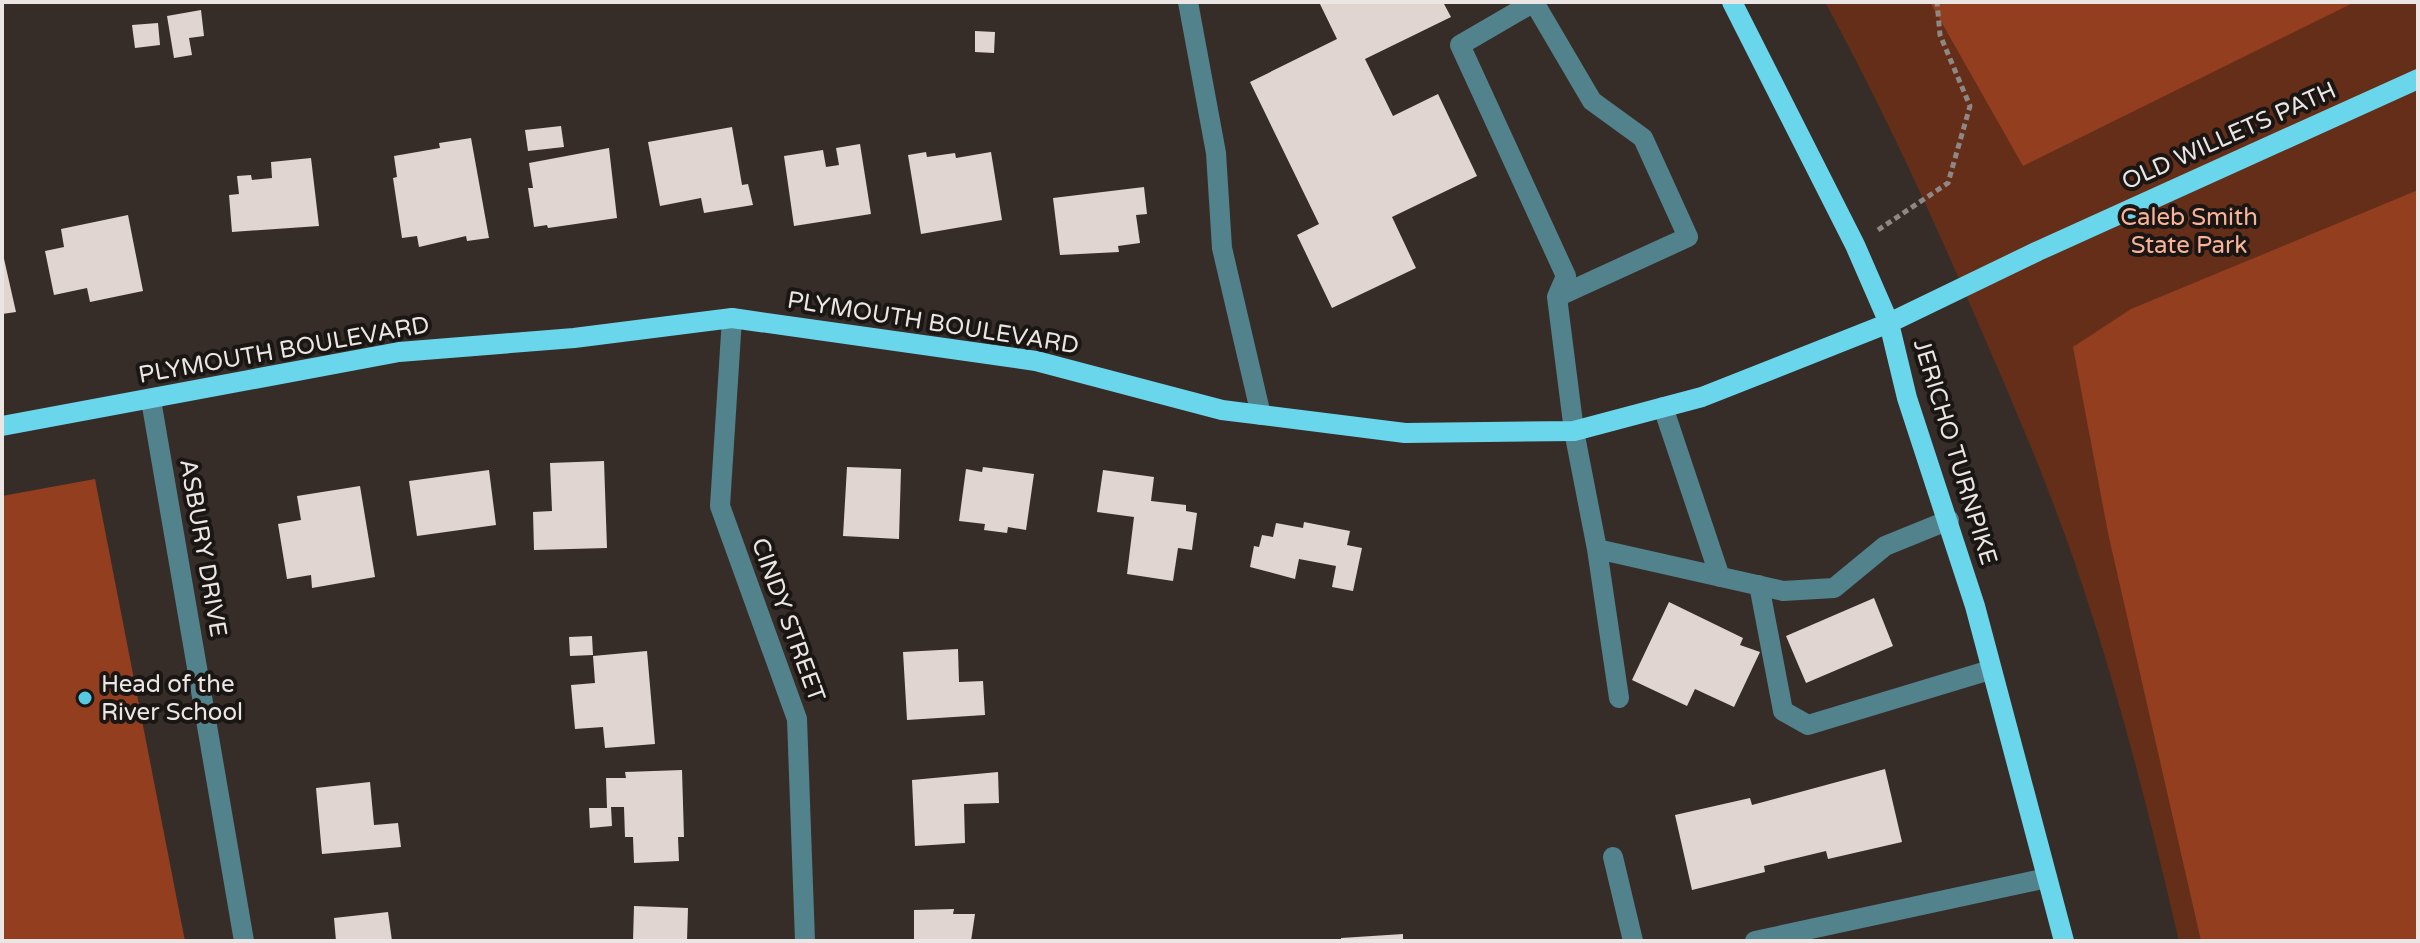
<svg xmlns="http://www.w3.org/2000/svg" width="2420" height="943" viewBox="0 0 2420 943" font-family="'Varela Round',sans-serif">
<rect width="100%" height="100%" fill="#362d29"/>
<!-- green -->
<path fill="#652e19" d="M1825 2H2418V941H2179C2151 821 2121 701 2082 584 2053 496 2016 410 1979 325 1932 215 1882 107 1825 2Z"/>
<!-- forest -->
<path fill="#923e1f" d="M1930 2H2355L2023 166Z
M2418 190V941H2201L2108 533 2073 347 2131 309Z
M95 479 185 941H2V496Z"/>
<!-- building -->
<path fill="#e1d5d1" d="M1319 2H1443L1451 17 1365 59 1393 116 1438 94 1477 176 1392 217 1416 268 1332 308 1297 235 1319 224 1250 82 1337 39Z
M201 10 204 36 189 38 192 55 174 58 167 16Z
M158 23 160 45 135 48 132 25Z
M975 31 995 32 994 53 975 52Z
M561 126 564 147 528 151 525 130Z
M732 127 742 185 748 184 753 205 704 213 701 198 660 206 648 142Z
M471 138 489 238 467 241 466 236 419 247 417 236 402 238 393 178 397 177 394 156 440 148 439 143Z
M860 144 871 214 794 226 784 156 823 150 826 167 839 165 836 148Z
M609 148 617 218 548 228 547 225 534 227 528 188H533L529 163Z
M926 152 927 157 955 153 956 158 991 152 1002 220 921 234 908 155Z
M311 158 319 226 232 232 229 195 239 194 237 176 251 175 252 180 272 178 271 162Z
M1144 187 1147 214 1136 215 1140 243 1118 246 1119 252 1060 255 1053 198Z
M128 215 143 291 90 302 87 288 54 295 45 251 64 247 61 229Z
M2 250 16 312 2 314Z
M604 461 607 548 534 550 533 512 552 511 550 463Z
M847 467 901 469 899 539 843 536Z
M983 467 1034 474 1026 530 1008 527 1007 533 984 530 985 524 959 521 966 469 982 472Z
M489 470 496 525 417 536 409 481Z
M1103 470 1154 477 1151 501 1186 505V511L1197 513 1192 550 1178 548 1173 581 1127 574 1134 517 1097 512Z
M360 486 375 577 312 588 311 575 287 579 278 524 301 520 297 496Z
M1304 522 1350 531 1347 545 1362 548 1353 591 1332 587 1336 566 1299 559 1295 579 1250 567 1254 546 1259 547 1262 535 1273 537 1276 523 1303 528Z
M1874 598 1893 646 1806 683 1786 636Z
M1669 602 1743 638 1740 645 1760 652 1734 707 1695 689 1687 706 1632 680Z
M592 636 593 655 570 656 569 637Z
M958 649 959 682 983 681 985 715 907 720 903 652Z
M647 651 655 744 605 748 603 727 575 729 571 685 595 683 593 656Z
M1885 769 1902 842 1828 859 1826 851 1764 866 1765 872 1692 890 1675 815 1750 798 1752 805Z
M682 770 684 837H678L679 861 634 863 633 837H625L624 807H611L612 826 590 828 589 808H607L606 778H626L625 772Z
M998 772 999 803 964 804 965 843 915 846 912 780Z
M370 782 374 825 398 823 401 847 322 854 316 788Z
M634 906 688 908 687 941H633Z
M954 909 953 914H975L971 941H914V910Z
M388 912 392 941H336L334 918Z
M1403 934V941H1341V938Z"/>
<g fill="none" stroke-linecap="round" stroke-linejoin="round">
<!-- path -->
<path stroke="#8f8784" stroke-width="5" stroke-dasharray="6 4" stroke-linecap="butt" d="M1878 230 1948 183 1970 106 1940 35 1937 2"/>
<!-- minor -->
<path stroke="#52828c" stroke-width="20" d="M1188 2 1216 153 1222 248 1261 415
M1534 2 1460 45 1566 276 1557 297 1574 431 1597 549 1783 591 1834 588 1885 546 1949 520
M1535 4 1592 101 1643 138 1688 237 1557 297
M732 318 720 506 797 719 805 941
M151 400 244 941
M1663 407 1720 577
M1597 549 1619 698
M1759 585 1783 711 1808 725 1990 670
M1613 857 1633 941
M1755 941 2047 878"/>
<!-- major -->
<path stroke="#6ad6eb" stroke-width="20" d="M1732 2 1855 245 1889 323 1907 398 1975 606 2064 941
M2 426 399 352 574 338 732 318 1036 361 1222 410 1405 433 1574 431 1702 397 1889 323 2038 251 2418 79"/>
</g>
<!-- markers -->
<circle fill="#55cae0" stroke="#1a1614" stroke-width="3" cx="85" cy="698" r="8"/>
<g text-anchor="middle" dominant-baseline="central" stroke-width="8" stroke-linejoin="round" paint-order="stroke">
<!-- street labels -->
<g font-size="24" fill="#ebe5e3" stroke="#1a1614">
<text transform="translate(2229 136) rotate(-24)">OLD WILLETS PATH</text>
<text transform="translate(933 323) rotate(9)">PLYMOUTH BOULEVARD</text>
<text transform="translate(284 350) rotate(-10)">PLYMOUTH BOULEVARD</text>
<text transform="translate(1955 452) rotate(73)">JERICHO TURNPIKE</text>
<text transform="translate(203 548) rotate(80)">ASBURY DRIVE</text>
<text transform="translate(788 620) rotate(70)">CINDY STREET</text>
</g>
<!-- park labels -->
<g font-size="24" fill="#fab299" stroke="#1a1614">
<text x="2189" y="217">Caleb Smith<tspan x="2189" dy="28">State Park</tspan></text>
</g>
<!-- poi labels -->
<g font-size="24" fill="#ebe5e3" stroke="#1a1614" text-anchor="start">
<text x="101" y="684">Head of the<tspan x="101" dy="28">River School</tspan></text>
</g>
</g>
<!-- border -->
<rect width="2420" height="943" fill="none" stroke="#ebe5e3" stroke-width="8"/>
</svg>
